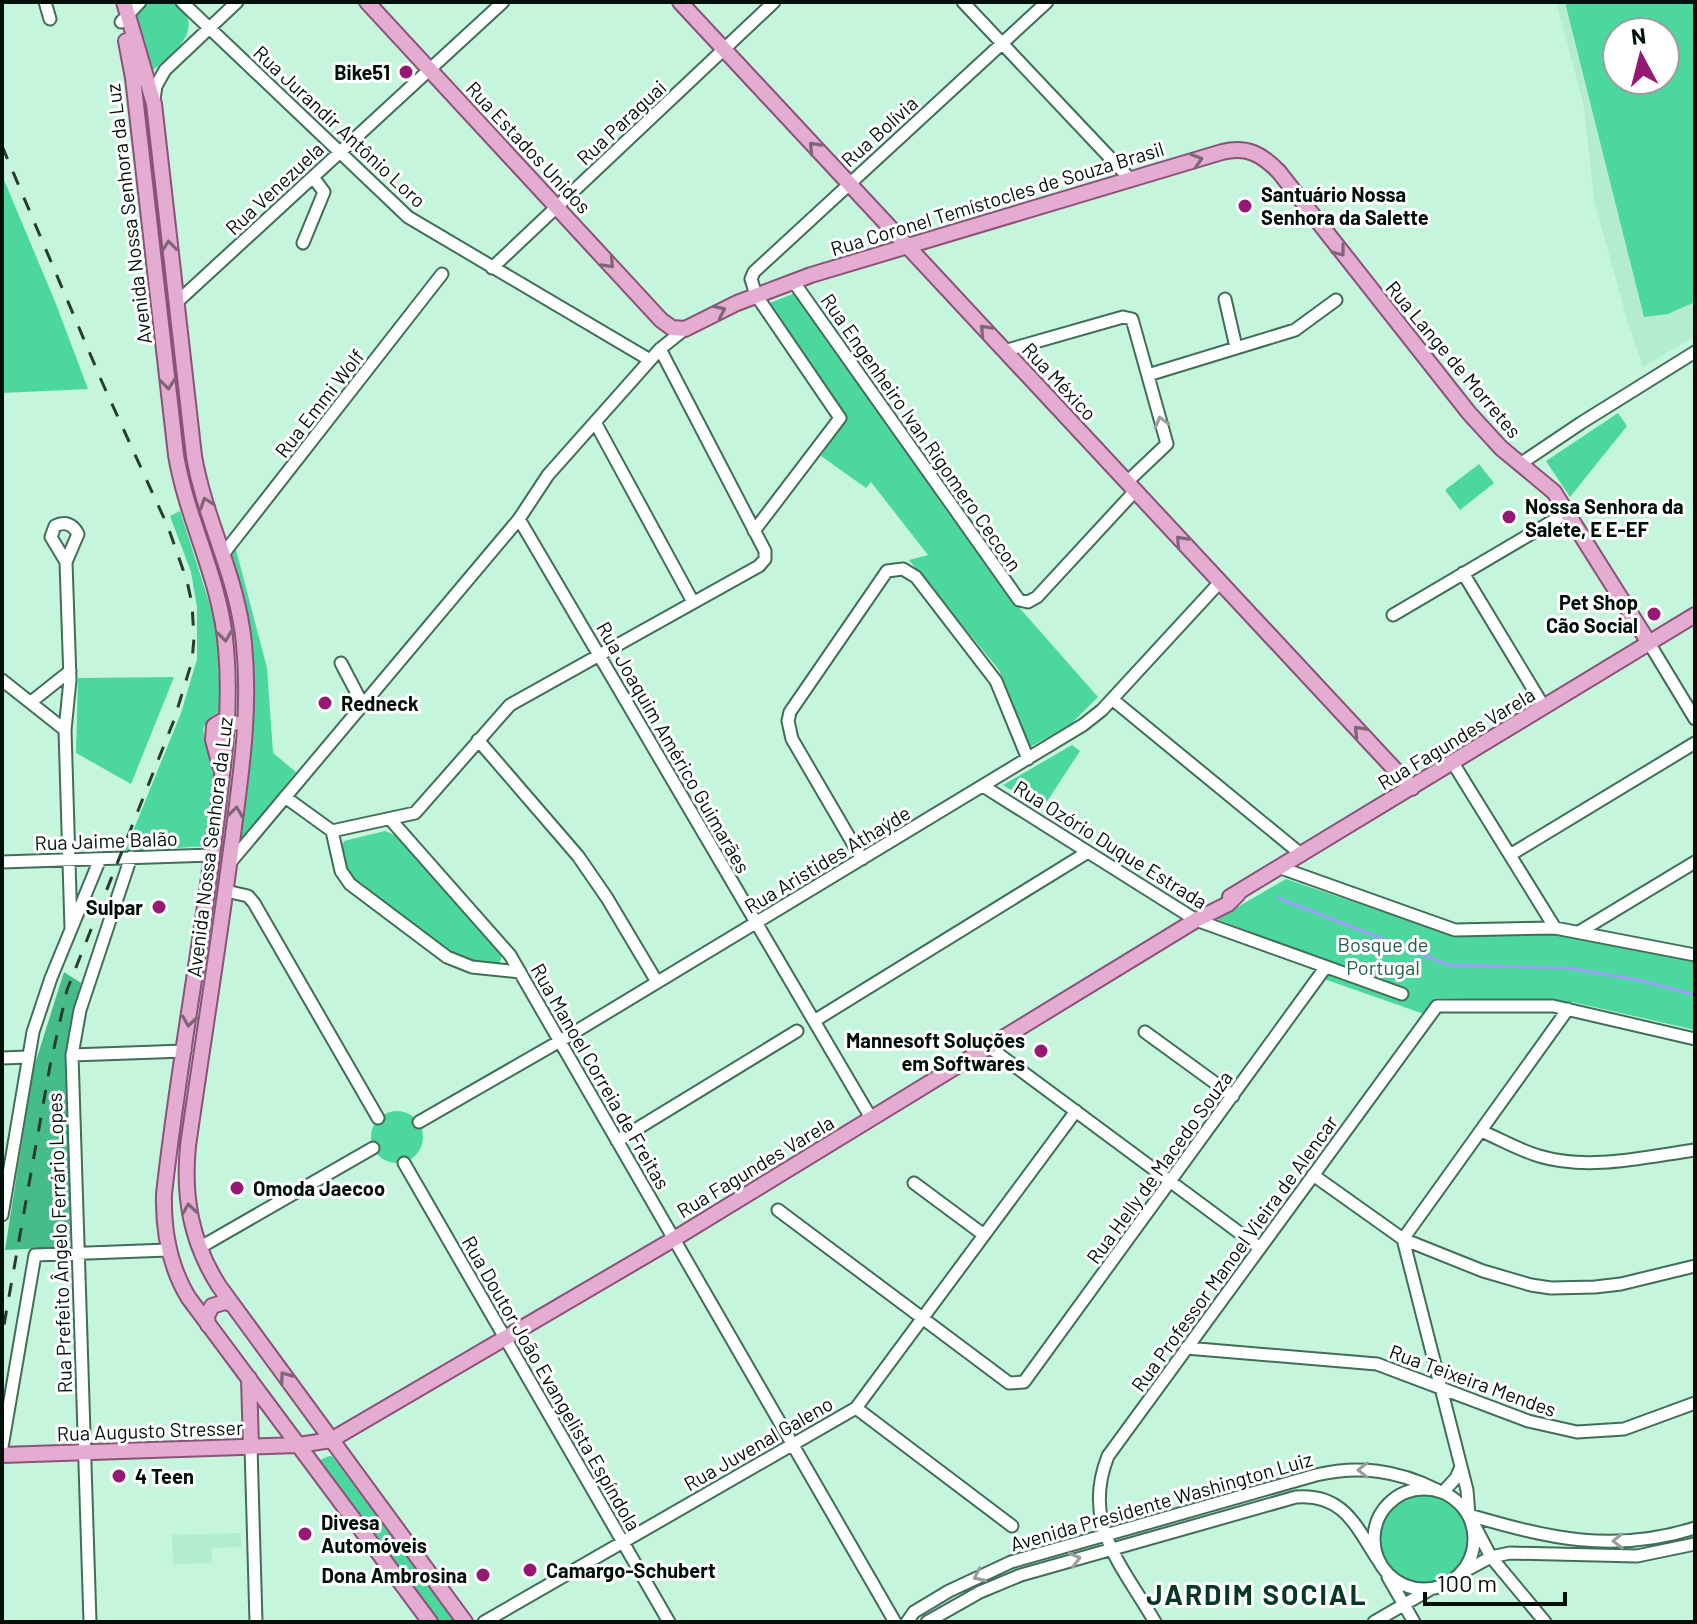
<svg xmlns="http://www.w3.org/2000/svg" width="1697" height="1624" viewBox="0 0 1697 1624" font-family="Barlow,sans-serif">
<rect width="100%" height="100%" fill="#c5f5dc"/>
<!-- built -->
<path fill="#b3eccf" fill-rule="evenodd" d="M1556 2H1695V336L1643 367 1628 323 1594 200 1584 106ZM1617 32H1665V80H1617Z
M241 1533V1547L212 1548V1563L173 1564 172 1535Z"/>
<!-- green -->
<path fill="#4bd79d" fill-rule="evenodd" d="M148 2H177C208 32 170 54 149 74L132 18Z
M1565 2H1695V302L1668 314 1644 317ZM1617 32H1665V80H1617Z
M2 175 56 304 88 389 2 393Z
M795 293 946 510 1016 604 1098 697 1070 725 1030 747 999 670 909 560 928 555 871 482 866 488 821 456 846 419 770 303Z
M1618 413 1627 426 1570 497 1546 461Z
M1479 464 1494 483 1460 510 1445 490Z
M180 511 216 624 221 710 208 719 203 729 205 742 217 770 209 846 125 851 181 713 197 659V607L191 572 170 516Z
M235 546 267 668 273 753 296 772 238 844 253 726 254 675 250 633 230 554Z
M174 677 131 784 76 753 78 678Z
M1072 745 1080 751 1042 809 1003 785Z
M385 831 397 836 501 952V960L498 964C461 970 374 902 350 874 345 867 342 859 339 851L344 841Z
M1286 879 1452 935 1559 933 1695 959V1030L1572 1002 1435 998 1424 1014 1324 979 1328 973 1327 964 1322 959 1217 919Z
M371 1137a26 26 0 1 1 52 0a26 26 0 1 1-52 0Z
M329 1456H332L457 1622H440L320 1460Z
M1379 1539a45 45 0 1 1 90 0a45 45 0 1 1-90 0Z"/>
<!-- forest -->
<path fill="#47bc8b" d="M64 972 81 983 70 1024 67 1052 70 1247 5 1250 33 1070Z"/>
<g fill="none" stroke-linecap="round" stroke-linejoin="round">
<!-- stream -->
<path stroke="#9e9ff8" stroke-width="3" d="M1278 898 1449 965 1568 968 1639 980 1695 995"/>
<!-- minor casing -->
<g stroke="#416e58" stroke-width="15">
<path id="minor" d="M45 2 50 19
M182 2 408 217 650 360
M963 2 1131 180
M121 22 140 2
M154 99 156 86 165 70 237 2
M303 243 324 192 313 177
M492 268 774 2
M793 281 1019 600 1028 602 1037 597 1135 491
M1225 299 1236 347
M176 303 503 2
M1004 351 1123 317 1132 319 1167 444 1127 482
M1148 375 1295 330 1336 300
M596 424 693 602
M1520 464 1581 423 1695 352
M519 519 871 1118
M754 531 840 418 756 295 751 279 754 272 1047 2
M224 553 442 274
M66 562 51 537 55 526C65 521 73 524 78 534L66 562 70 680 65 730 71 928
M1463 573 1544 707
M1393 615 1568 512
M1649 643 1695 719
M341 663 363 705
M2 680 65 730
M1112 699 1302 855
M31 702 70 671
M478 740 578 856 607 898 657 982
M1453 763 1555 928
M983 786 1196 920 1402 994
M285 797 332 831 341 871 350 884 447 957 472 967 520 972
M390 819 510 955 895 1622
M332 831 415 813 510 705 759 566 765 559V551L660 349
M1510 855 1695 743
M862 859 792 739 788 721 790 712 887 571 903 569 916 577 996 681 1028 759
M2 862 212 855
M229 864 519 519 548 475 660 349 685 329
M1281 868 1455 930 1555 928 1695 955
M226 891 248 896 254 903 378 1118
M1579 932 1695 862
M814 1021 1088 852
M1145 1032 1233 1096
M989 1047 1260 1248
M72 1055 185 1051
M2 1058 28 1057
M419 1122 560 1041 1083 725 1102 710 1220 582
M1481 1131C1500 1139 1519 1150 1539 1156 1589 1171 1644 1157 1695 1150
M617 1141 797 1031
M404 1163 669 1622
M1313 1175 1403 1239 1483 1271 1531 1285 1551 1288 1595 1287 1621 1284 1695 1266
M914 1183 984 1235
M778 1210 1009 1383 1024 1382 1325 968
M2 1215 33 1032 51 978 100 859
M199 1248 373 1148
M1186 1348 1377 1364 1528 1421 1577 1432 1624 1429 1695 1403
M856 1408 1012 1526
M2 1447 35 1255 168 1250
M251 1447 256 1622
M1374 1539a50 50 0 1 1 100 0a50 50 0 1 1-100 0Z
M1443 1492 1456 1478 1460 1469
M1469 1515C1548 1538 1613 1554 1695 1528
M1465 1571 1491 1557 1510 1553 1637 1556 1695 1544
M1388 1577 1414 1622
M90 1622 72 1055 80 1010 131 857
M484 1622 856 1408 1076 1111
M907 1622 914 1612 949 1591 1011 1562 1316 1475C1359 1465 1397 1470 1437 1490
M927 1622 980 1592 1021 1575 1296 1497C1343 1493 1356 1526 1378 1560
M1155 1622C1122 1565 1081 1524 1108 1456L1437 1006H1553L1695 1039
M1374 1622 1429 1590
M1545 1622 1491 1557 1469 1515 1467 1490 1403 1239 1568 1009"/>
</g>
<!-- major casing -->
<g stroke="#895276" stroke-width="18">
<path id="major" d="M124 2 154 104 194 456C205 520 238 578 244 644 251 714 240 781 231 850 218 949 202 1047 188 1146 183 1197 191 1242 219 1286L465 1622
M367 2 661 320 672 328 685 329 737 303 811 275 1222 152C1247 146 1262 154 1279 172L1469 413 1501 448 1554 492 1649 643
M680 2 1412 788
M126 41 133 78 176 455C187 521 221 580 226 648 232 713 222 776 214 840 199 959 177 1076 164 1194 163 1231 169 1265 188 1297L430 1622
M220 766 213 740 214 726 222 721 234 723
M1230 897 1695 615
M208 1325 207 1316 212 1306 225 1302 232 1304
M249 1378 251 1447
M2 1455 299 1445 331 1440 674 1239 1196 920 1228 904 1238 894"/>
</g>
<!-- minor -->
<use href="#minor" stroke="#fff" stroke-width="11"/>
<!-- major -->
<use href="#major" stroke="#e4acd0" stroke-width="14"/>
<!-- rail -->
<path stroke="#283d32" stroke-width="3" stroke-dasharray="14 14" stroke-linecap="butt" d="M2 146 102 382 168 527 187 581 192 604 194 638 192 661 174 720 67 990 50 1066 2 1336"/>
</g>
<!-- one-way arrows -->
<defs><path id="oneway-chevron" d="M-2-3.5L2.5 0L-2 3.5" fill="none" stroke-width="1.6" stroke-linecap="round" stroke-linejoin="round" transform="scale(2)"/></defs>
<g stroke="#7e6676">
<use href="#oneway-chevron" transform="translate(814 147) rotate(-133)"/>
<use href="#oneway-chevron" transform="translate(1197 160) rotate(-17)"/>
<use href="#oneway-chevron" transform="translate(169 246) rotate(-96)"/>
<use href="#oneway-chevron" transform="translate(1340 251) rotate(52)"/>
<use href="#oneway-chevron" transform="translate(609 263) rotate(47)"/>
<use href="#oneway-chevron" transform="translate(720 311) rotate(-25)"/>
<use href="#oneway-chevron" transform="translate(985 330) rotate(-133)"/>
<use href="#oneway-chevron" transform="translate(168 384) rotate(84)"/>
<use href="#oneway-chevron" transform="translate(206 503) rotate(-109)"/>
<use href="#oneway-chevron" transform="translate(1181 541) rotate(-133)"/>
<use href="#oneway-chevron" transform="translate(225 636) rotate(83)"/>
<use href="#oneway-chevron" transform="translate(1359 731) rotate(-133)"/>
<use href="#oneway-chevron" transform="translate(236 812) rotate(-83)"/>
<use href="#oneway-chevron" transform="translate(189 1021) rotate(98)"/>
<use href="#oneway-chevron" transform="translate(189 1209) rotate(-98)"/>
<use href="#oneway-chevron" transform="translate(285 1377) rotate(-126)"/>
</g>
<g stroke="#999f9c">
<use href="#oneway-chevron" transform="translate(1161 422) rotate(-105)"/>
<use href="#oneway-chevron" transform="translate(1363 1470) rotate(-179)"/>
<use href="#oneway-chevron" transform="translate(1618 1541) rotate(179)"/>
<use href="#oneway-chevron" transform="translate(1075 1559) rotate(-15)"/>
<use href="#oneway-chevron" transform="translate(979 1576) rotate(155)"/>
</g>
<!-- markers -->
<g fill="#951973" stroke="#fff" stroke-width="3">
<circle cx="406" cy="72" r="8"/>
<circle cx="1245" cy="206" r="8"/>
<circle cx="1509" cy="517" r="8"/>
<circle cx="1654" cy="614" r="8"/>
<circle cx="325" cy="703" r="8"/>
<circle cx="159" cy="907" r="8"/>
<circle cx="1041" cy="1051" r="8"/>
<circle cx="237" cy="1188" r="8"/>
<circle cx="119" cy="1476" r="8"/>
<circle cx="305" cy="1534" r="8"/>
<circle cx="530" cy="1570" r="8"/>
<circle cx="483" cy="1575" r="8"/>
</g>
<g text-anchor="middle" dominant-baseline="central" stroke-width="6" stroke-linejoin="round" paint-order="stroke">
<!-- poi labels -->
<g font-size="20" font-weight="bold" fill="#011008" stroke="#fff" text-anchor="start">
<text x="390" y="72" text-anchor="end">Bike51</text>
<text x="1261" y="194">Santuário Nossa<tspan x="1261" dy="23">Senhora da Salette</tspan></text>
<text x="1525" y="506">Nossa Senhora da<tspan x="1525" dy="23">Salete, E E-EF</tspan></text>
<text x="1638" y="602" text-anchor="end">Pet Shop<tspan x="1638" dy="23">Cão Social</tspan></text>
<text x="341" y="703">Redneck</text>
<text x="143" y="907" text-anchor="end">Sulpar</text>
<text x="1025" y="1040" text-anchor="end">Mannesoft Soluções<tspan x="1025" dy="23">em Softwares</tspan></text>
<text x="253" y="1188">Omoda Jaecoo</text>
<text x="135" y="1476">4 Teen</text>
<text x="321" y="1522">Divesa<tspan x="321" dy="23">Automóveis</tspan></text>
<text x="546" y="1570">Camargo-Schubert</text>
<text x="467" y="1575" text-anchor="end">Dona Ambrosina</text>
</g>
<!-- street labels -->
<g font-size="20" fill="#011008" stroke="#fff">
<text transform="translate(621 122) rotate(-43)">Rua Paraguai</text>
<text transform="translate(340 126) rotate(43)">Rua Jurandir Antônio Loro</text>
<text transform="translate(879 131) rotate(-42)">Rua Bolívia</text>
<text transform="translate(529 147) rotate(47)">Rua Estados Unidos</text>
<text transform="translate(274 188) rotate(-43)">Rua Venezuela</text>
<text transform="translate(997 198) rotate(-17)">Rua Coronel Temístocles de Souza Brasil</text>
<text transform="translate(128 214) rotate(-97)">Avenida Nossa Senhora da Luz</text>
<text transform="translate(1454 359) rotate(50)">Rua Lange de Morretes</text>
<text transform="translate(1060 381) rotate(47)">Rua México</text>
<text transform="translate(319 403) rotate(-52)">Rua Emmi Wolf</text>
<text transform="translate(922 432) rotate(55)">Rua Engenheiro Ivan Rigomero Ceccon</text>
<text transform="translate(1456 738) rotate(-31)">Rua Fagundes Varela</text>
<text transform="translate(674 747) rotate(60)">Rua Joaquim Américo Guimarães</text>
<text transform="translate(106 840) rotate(-2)">Rua Jaime Balão</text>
<text transform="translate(1111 844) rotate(32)">Rua Ozório Duque Estrada</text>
<text transform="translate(209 847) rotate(-83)">Avenida Nossa Senhora da Luz</text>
<text transform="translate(827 859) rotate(-31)">Rua Aristides Athaýde</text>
<text transform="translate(601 1076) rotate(60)">Rua Manoel Correia de Freitas</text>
<text transform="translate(755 1166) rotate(-31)">Rua Fagundes Varela</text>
<text transform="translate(1159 1167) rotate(-54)">Rua Helly de Macedo Souza</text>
<text transform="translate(59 1243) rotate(-92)">Rua Prefeito Ângelo Ferrário Lopes</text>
<text transform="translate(1234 1253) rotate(-54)">Rua Professor Manoel Vieira de Alencar</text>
<text transform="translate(1473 1380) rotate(20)">Rua Teixeira Mendes</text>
<text transform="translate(552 1383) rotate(60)">Rua Doutor João Evangelista Espíndola</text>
<text transform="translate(150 1430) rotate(-2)">Rua Augusto Stresser</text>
<text transform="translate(758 1443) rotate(-30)">Rua Juvenal Galeno</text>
<text transform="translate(1161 1501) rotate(-16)">Avenida Presidente Washington Luiz</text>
</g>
<!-- park labels -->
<g font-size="20" fill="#225f45" stroke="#fff">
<text x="1383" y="944">Bosque de<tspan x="1383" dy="23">Portugal</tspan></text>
</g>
<!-- district labels -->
<g font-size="28" font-weight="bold" letter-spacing="2" fill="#073725" stroke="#fff">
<text x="1257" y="1594">JARDIM SOCIAL</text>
</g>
</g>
<!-- border -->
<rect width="1697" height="1624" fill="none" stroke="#011008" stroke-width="8"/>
<!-- north arrow -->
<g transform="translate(1641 56) rotate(353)"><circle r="38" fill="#ffffff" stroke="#999f9c" stroke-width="2"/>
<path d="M0-6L14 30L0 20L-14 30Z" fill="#951973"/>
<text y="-12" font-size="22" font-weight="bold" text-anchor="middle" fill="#011008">N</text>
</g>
<!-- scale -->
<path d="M1425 1592v12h140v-12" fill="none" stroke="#011008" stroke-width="4"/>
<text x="1437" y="1592" font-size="24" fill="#011008" stroke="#ffffff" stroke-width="6" paint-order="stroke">100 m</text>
</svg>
